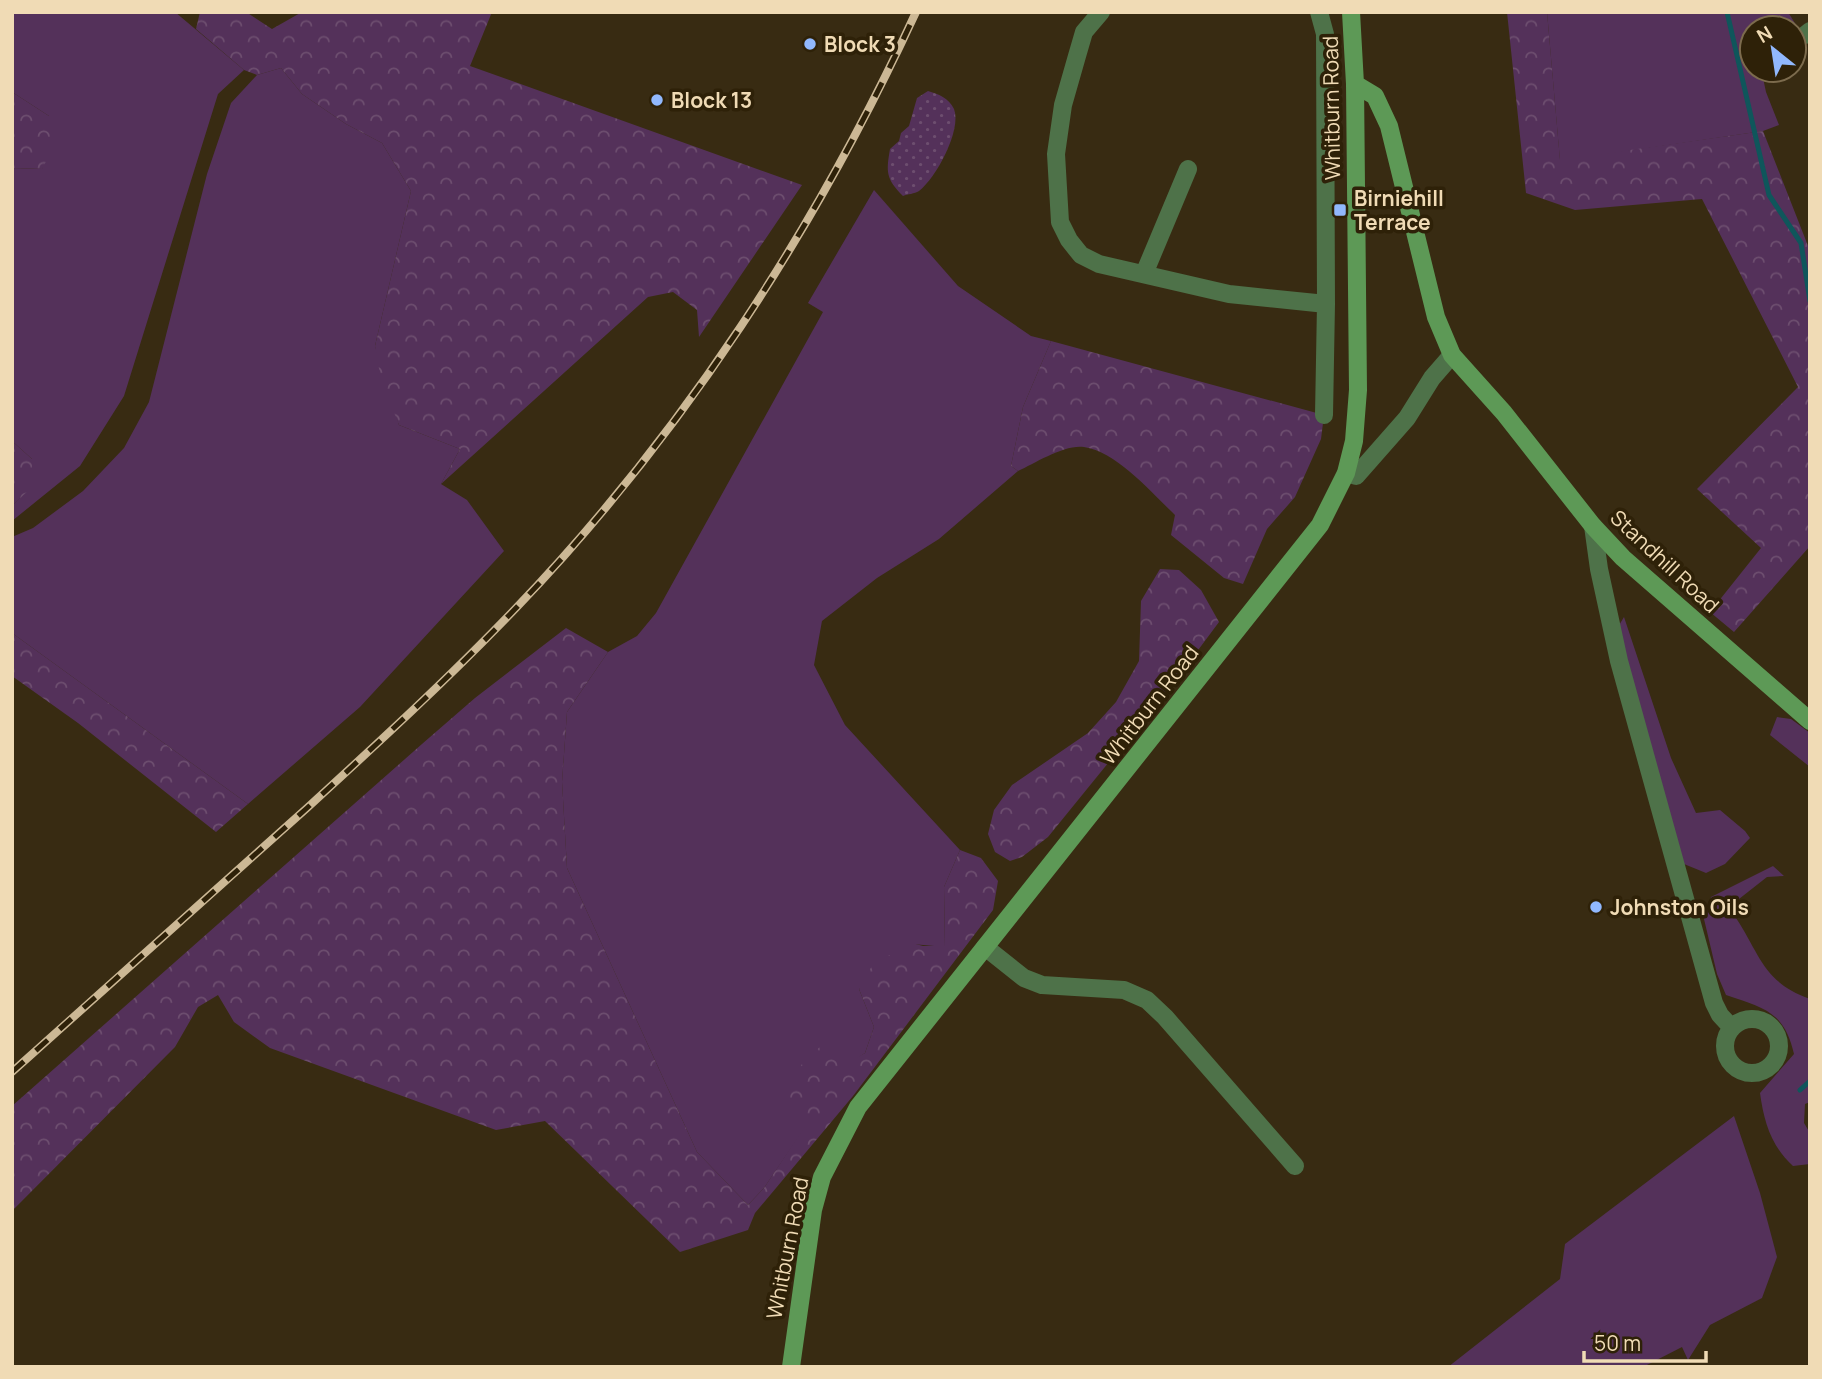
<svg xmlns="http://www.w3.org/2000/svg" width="1822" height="1379" viewBox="0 0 1822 1379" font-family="Manrope,sans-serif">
<defs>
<pattern id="forest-crowns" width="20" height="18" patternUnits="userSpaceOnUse" patternTransform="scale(1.75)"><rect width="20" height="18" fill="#54315a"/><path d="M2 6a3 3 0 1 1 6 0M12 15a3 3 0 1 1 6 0" fill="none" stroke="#6d4e6f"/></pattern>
<pattern id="park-dots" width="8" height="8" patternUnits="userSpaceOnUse" patternTransform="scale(1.75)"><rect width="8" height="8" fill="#54315a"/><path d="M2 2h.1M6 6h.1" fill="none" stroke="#6d4e6f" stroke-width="1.8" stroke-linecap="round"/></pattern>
</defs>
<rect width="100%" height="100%" fill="#382b12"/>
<!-- grass -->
<path fill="#54315a" d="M12 12H175L244 70 218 94 124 396 80 466 12 521V506L32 486V459L12 441V168L42 169 49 116 12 92Z
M1547 12H1788L1804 38 1794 48V28H1752V70H1771L1763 78 1766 92 1779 125 1763 131 1560 161Z
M281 68 302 94 346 124 382 143 411 191 375 346 399 425 460 449 441 484 467 500 504 551 360 707 248 804 12 633V537L33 528 83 491 124 448 149 402 207 174 231 103 257 75Z
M874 190 958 286 1031 336 1051 341 1023 407 1011 466 1018 471 939 539 877 578 822 621 814 665 845 725 960 850 944 887 945 947 912 944 859 989 874 1027 865 1053 856 1059 808 1123 764 1188 748 1205 697 1152 567 868 562 782 567 712 608 652 637 636 656 613 823 312 808 303Z
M1624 617 1671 758 1696 813 1720 810 1745 831 1750 838 1725 864 1706 873 1684 864 1618 627Z
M1777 717 1791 719 1810 733V767L1770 735Z
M1773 866 1784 876 1767 877 1739 899 1736 918C1761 956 1763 982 1810 999V1102L1805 1104 1804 1123 1810 1133V1164L1793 1166C1771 1146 1764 1122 1760 1093L1794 1054C1784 1011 1764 1008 1726 995L1717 974 1704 919 1711 897Z
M1734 1116 1760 1193 1777 1257 1762 1298 1710 1325 1688 1360 1682 1347 1643 1367H1448L1560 1279 1565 1244Z"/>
<!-- forest -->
<path fill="url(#forest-crowns)" d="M200 12H246L272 29 302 12H492L470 66 802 185 699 337 697 310 673 292 648 297 441 484 460 449 399 425 381 380 375 346 411 191 382 143 346 124 302 94 281 68 257 75 244 70 196 29Z
M1507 12H1547L1560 160 1763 131 1810 251V546L1734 632 1710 612 1761 548 1697 489 1798 387 1702 199 1575 210 1526 193Z
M12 92 49 116 55 145 42 169 12 168Z
M1051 341 1324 415 1321 439 1295 497 1267 529 1243 584 1224 578 1171 535 1175 515C1152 493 1117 452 1084 447 1065 444 1035 463 1018 471L1011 466 1023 407Z
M12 441 32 459V487L12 506Z
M1160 569 1179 570 1201 590 1219 622 1178 677 1048 837 1022 857 1010 861 995 852 988 834 994 810 1012 785 1088 733 1116 702 1139 661 1141 601Z
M566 628 608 652 567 712 562 782 567 868 697 1152 748 1205 764 1188 807 1123 784 1092 802 1064 825 1042 856 1058 865 1053 874 1027 859 989 873 964 912 943 923 946H945L944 887 960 850 981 858 998 881 993 910 853 1096 755 1213 748 1230 680 1252 545 1121 496 1130 270 1048 234 1022 218 995 198 1007 175 1047 12 1211V1106L422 744 475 698Z
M12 633 248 804 216 832 78 723 12 676Z"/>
<!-- park -->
<path fill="url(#park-dots)" d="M928 91C938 94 949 98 954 109 962 130 936 178 919 191 914 194 908 194 903 196 886 179 886 172 890 149L899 141 901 133 909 126 917 98Z"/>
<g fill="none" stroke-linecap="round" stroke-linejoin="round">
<!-- stream -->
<path stroke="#0f565b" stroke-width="5" d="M1727 12 1769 195 1801 243 1810 301
M1800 1090 1810 1081"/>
<!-- street -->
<path stroke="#4e7249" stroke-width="18" d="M1101 12 1084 32 1077 56 1063 105 1056 154 1060 222 1069 240 1081 255 1099 264 1229 294 1326 304
M1319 12 1325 34 1326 304 1324 415
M1805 35 1810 31
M1144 274 1188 169
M1346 473 1356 476 1407 418 1432 378 1452 355
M1593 526 1599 569 1619 661 1714 1003 1720 1015 1732 1028
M985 947 1024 978 1042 985 1124 990 1147 1000 1165 1017 1295 1166
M1725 1046a27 27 0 1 1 54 0a27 27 0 1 1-54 0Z"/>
<!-- secondary -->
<path stroke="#5d9956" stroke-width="18" d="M1355 84 1375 96 1389 126 1436 317 1452 355 1504 413 1593 526 1623 558 1810 721
M791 1367 813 1210 822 1177 858 1107 1320 525 1346 473 1354 441 1358 390 1355 84 1351 12"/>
<!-- rail casing -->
<g stroke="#ccb895" stroke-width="8">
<path id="rail" d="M12 1072C110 984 209 896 307 808 378 743 449 678 516 608 682 435 816 229 916 12"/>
</g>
<!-- rail -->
<use href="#rail" stroke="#2e2108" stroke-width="5" stroke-dasharray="16" stroke-linecap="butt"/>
</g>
<!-- markers -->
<g fill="#91b8fd" stroke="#2e2108" stroke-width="2.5">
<circle cx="810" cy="44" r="7"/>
<circle cx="657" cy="100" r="7"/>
<rect x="1333" y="203" width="14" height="14" rx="3.5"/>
<circle cx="1596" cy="907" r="7"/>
</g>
<g text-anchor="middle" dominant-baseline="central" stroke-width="7" stroke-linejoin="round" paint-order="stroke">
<!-- poi labels -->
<g font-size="21" font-weight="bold" fill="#f0dbb5" stroke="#2e2108" text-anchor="start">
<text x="824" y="44">Block 3</text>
<text x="671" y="100">Block 13</text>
<text x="1354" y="198">Birniehill<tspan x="1354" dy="24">Terrace</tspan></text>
<text x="1610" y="907">Johnston Oils</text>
</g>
<!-- street labels -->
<g font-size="21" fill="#f0dbb5" stroke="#2e2108">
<text transform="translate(1331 108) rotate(-91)">Whitburn Road</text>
<text transform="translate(1665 561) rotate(43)">Standhill Road</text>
<text transform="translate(1149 705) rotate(-52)">Whitburn Road</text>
<text transform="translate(787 1248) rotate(-79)">Whitburn Road</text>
</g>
</g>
<!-- border -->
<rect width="1822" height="1379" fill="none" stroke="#f0dbb5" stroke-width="28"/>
<!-- north arrow -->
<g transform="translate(1773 49) rotate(330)"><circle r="33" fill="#2e2108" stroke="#7c6b4d" stroke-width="2"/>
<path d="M0-5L12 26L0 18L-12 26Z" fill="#91b8fd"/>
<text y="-10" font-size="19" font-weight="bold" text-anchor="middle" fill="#f0dbb5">N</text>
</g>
<!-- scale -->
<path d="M1584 1351v10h122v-10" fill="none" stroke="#f0dbb5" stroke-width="3.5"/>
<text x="1594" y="1351" font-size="21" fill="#f0dbb5" stroke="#2e2108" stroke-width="5" paint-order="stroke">50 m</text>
</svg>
